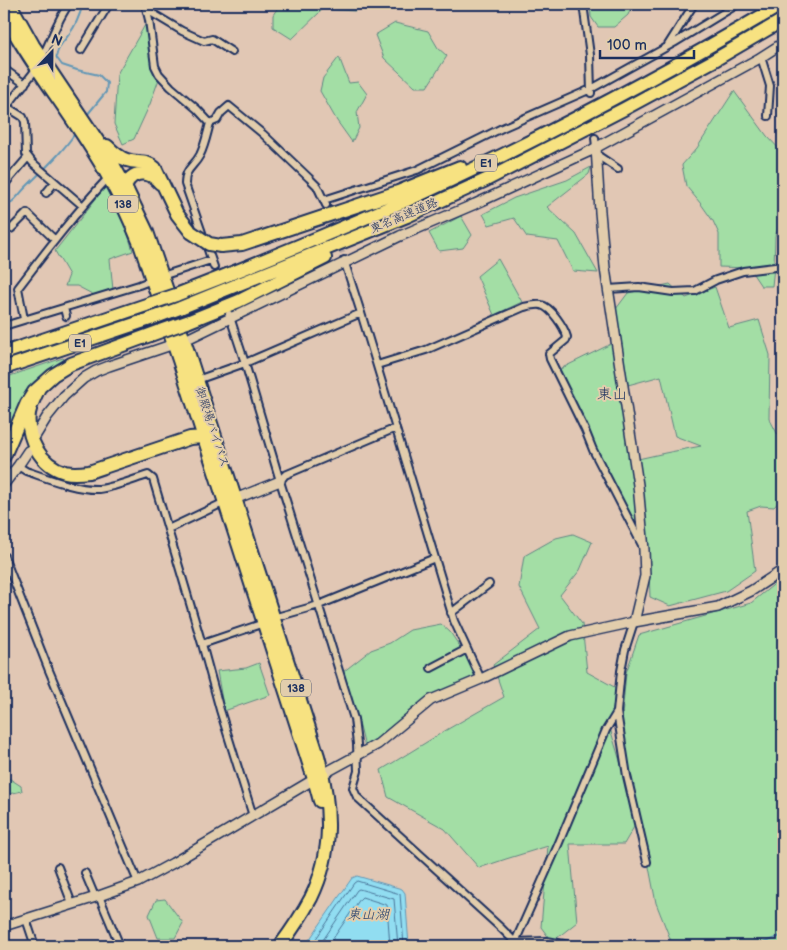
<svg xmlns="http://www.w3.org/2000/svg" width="787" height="950" viewBox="0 0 787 950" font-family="'Balsamiq Sans','Klee One',sans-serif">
<rect width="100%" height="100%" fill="#e1c7b4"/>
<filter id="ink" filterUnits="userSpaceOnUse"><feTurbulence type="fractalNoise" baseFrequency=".02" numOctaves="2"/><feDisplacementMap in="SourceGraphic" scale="10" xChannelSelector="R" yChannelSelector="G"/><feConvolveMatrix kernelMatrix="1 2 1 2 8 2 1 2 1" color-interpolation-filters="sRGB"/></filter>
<g filter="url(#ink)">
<!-- green -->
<path fill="#a3dea5" stroke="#5f8682" d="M280 4H358L355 11 323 9 292 39 273 27V15Z
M590 4H633L628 15 614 27H598L591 17Z
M395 23 428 31 438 48 447 56 427 87H415L384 58 375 35Z
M145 25 159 79 150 104 134 139 123 144 114 124 117 74Z
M339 57 349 83 358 82 367 94 357 112 359 128 352 142 337 121 320 91 323 78Z
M734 91 767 136 783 153V223L780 224 775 236 774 267 772 286H761L749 268 719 267V234L713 221 701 204 686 186 682 165 697 148Z
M591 167 589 174 547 207 576 234 598 273 573 271 558 241 527 237 514 218 489 225 483 214 514 198 567 180Z
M105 187 126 228 133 251 110 259 113 290 96 296 77 286H65L69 275 55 251Z
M461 216 472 235 463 248 439 251 429 233Z
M498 259 522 302 494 315 477 276Z
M670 284 686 298 715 287 729 328 759 320 770 355 769 418 778 435 783 434V497L774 507 761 506 747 511 755 571 726 591 670 606 650 597 648 541 612 486 556 371 615 342 638 459 665 453 701 446 675 436 661 376 628 385 616 309 628 293Z
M63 358 66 361 59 365 4 450V378Z
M573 534 592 542 580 570 560 595 582 624 587 672 618 689 609 725 638 820 624 844H570L577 922 552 942 541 927 548 846 506 859 479 868 445 829 388 797 381 770 448 729 504 697 493 665 540 629 519 587 524 556 556 538Z
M783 577V946H673L656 903 632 780 621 727 626 673 639 635 751 603Z
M441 624 450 632 479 675 365 747 358 719 343 672 371 650 390 643 410 630Z
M259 663 270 695 224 711 217 671 246 668Z
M4 775 21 786 22 791 4 795Z
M165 899 183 923 175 938H158L149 915 156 900Z"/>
<!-- water -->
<path fill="#91ddf1" stroke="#6297b6" d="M357 876 402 889 405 893 409 946H305L352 878Z"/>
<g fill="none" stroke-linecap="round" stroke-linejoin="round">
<!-- shore -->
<path stroke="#4a7599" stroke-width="1" d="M311 946 354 883 357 881 400 894 404 946
M319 946 357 890 359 889 394 899 398 946
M328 946 360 899 362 897 387 905 390 946"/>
<!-- stream -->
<path stroke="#6297b6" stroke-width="2" d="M83 4C80 14 77 24 70 33 63 43 59 44 56 57L62 65 77 70 99 75 107 83 106 92 87 115
M4 207C15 202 18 195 26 187 44 169 62 153 76 132
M755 946 783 935"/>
<!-- street-tunnel -->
<path stroke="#b9a9a3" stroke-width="6" stroke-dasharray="6 3" stroke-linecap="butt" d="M326 205 344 259
M214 267 227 308
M66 316 82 369"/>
<!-- street casing -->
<g stroke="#1b2f5e" stroke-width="10">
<path id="street" d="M145 4 149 20 155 66 159 74 171 87 197 109 210 123
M583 4 590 55 591 93
M147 10 182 31 204 41 212 39 232 52
M668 45 694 4
M81 50 109 4
M761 57 770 86 768 116
M41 59C51 41 57 20 69 4
M4 69 25 84
M7 107 23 117 25 122 26 154 33 163 83 206
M4 110 37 68
M210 123 217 120 221 113 229 106 263 134 309 178 317 186 326 205
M210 123C207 134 205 145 200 155 193 168 185 168 185 184L214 267
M595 138 596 147
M597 155 618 169
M4 185 28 157
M46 193 55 182
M324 200 417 170 502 128 591 89 674 43 738 4
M11 229 27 213 55 240
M344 260 361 313 454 621 481 679
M162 276 211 260
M608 289 639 287 673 292 695 291 716 280 743 271 783 266
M64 308 66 316
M229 314 245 363 280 481 354 719 357 744 358 771 353 788 357 797 502 929 515 942 516 946
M24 319 18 288C47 250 76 212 109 177
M4 326 139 285 152 280
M377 365 426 350 524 307C529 306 536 304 541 305 551 307 564 327 567 337L566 340 549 354 550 359 585 430 593 450 642 545
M197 380 245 363 361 313
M18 466 26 471C47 478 76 490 99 489 115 487 132 480 148 475L153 479 202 644 220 710 253 816
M280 481 285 475 396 428
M168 529 225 502
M4 556 48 668 138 882
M451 613 489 584
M273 618 319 605 435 558
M634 622 625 650 621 671 617 712 627 776 647 862
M202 644 264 623
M431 668 467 649
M58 867 72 904
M85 873 95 897
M99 896 120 946
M26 919 35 946
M515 942 558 845 606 730 617 712
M515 942 547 941 575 946"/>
</g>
<!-- secondary casing -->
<g stroke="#1b2f5e" stroke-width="12">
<path id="secondary" d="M596 147 600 212 605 268 638 485 644 550 645 576 634 622
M36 435 47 417 64 396 84 378 96 371 109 366 183 341 400 236 475 204 588 152 758 59 783 43
M4 484 18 466 28 451
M235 499 280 481
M4 926 99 896 138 882 173 863 323 774 378 744 431 700 481 679 570 636 634 622 718 607 751 591 783 570"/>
</g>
<!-- highway casing -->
<g stroke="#1b2f5e" stroke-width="16">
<path id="highway" d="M10 4 33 45 111 161 125 186 147 232 188 352 318 756C331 806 334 851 311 898 302 915 291 931 280 946
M4 14C34 71 78 121 109 178 121 200 131 222 140 244L179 360 314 779 320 801
M107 146C113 152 119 158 127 160 138 164 145 159 155 168L177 214 191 232
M124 192C127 171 147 168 160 183
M221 246 242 244 398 192 460 167
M176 295C251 266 326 235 400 203 435 188 469 171 503 155 598 108 691 58 782 4
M180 308 407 216 486 180 624 109 711 62 783 20
M187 322 239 301 325 258
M4 353 152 303
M4 368 156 317
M39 388C35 396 31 404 29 413 26 438 40 465 65 472 73 474 81 473 89 472L190 438 203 437 209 438
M4 456 27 403 34 392 53 375 71 364 161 331"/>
</g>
<!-- street -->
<use href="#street" stroke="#e2cdac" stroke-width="6"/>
<!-- secondary -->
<use href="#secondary" stroke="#e2cdac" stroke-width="9"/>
<!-- highway -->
<use href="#highway" stroke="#f7e281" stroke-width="12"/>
<!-- highway-bridge casing -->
<g stroke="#1b2f5e" stroke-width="16" stroke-linecap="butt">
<path id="highway-bridge" d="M191 232 209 244 221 246
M152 303 176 295
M156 317 180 308
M161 331 187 322"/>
</g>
<!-- highway-bridge -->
<use href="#highway-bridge" stroke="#f7e281" stroke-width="12"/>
</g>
</g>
<g text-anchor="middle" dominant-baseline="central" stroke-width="4" stroke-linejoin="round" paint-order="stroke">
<!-- shield labels -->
<g fill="#e2cdac" stroke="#575e75" stroke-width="1">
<rect x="475" y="154.5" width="22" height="17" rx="4"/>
<rect x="108" y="195.5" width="30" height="17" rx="4"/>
<rect x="69" y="334.5" width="22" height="17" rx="4"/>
<rect x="281" y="679.5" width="30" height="17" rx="4"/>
</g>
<g font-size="11" font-weight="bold" fill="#1b2f5e">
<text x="486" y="163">E1</text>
<text x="123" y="204">138</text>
<text x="80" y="343">E1</text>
<text x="296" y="688">138</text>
</g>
<!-- street labels -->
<g font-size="12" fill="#1b2f5e" stroke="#e2cdac">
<text transform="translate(404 216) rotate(-23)">東名高速道路</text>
<text transform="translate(212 427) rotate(72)">御殿場バイパス</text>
</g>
<!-- water labels -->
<g font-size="14" font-style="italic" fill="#27406d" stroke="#e2cdac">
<text x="368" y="914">東山湖</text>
</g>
<!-- quarter labels -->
<g font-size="15" fill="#1b2f5e" stroke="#e2cdac">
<text x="612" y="394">東山</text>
</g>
</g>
<!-- margin -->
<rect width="787" height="950" fill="none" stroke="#e2cdac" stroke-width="20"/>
<rect x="10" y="10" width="767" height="930" fill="none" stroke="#1b2f5e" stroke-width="2" filter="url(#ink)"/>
<!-- north arrow -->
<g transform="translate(52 52) rotate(22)" stroke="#e2cdac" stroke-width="4" paint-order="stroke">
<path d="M0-4L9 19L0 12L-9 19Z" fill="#1b2f5e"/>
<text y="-8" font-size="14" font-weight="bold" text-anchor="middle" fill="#1b2f5e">N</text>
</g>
<!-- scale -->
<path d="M600 50v8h94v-8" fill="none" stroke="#1b2f5e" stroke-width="2.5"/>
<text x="607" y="50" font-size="15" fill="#1b2f5e" stroke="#e2cdac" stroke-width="4" paint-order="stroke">100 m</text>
</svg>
